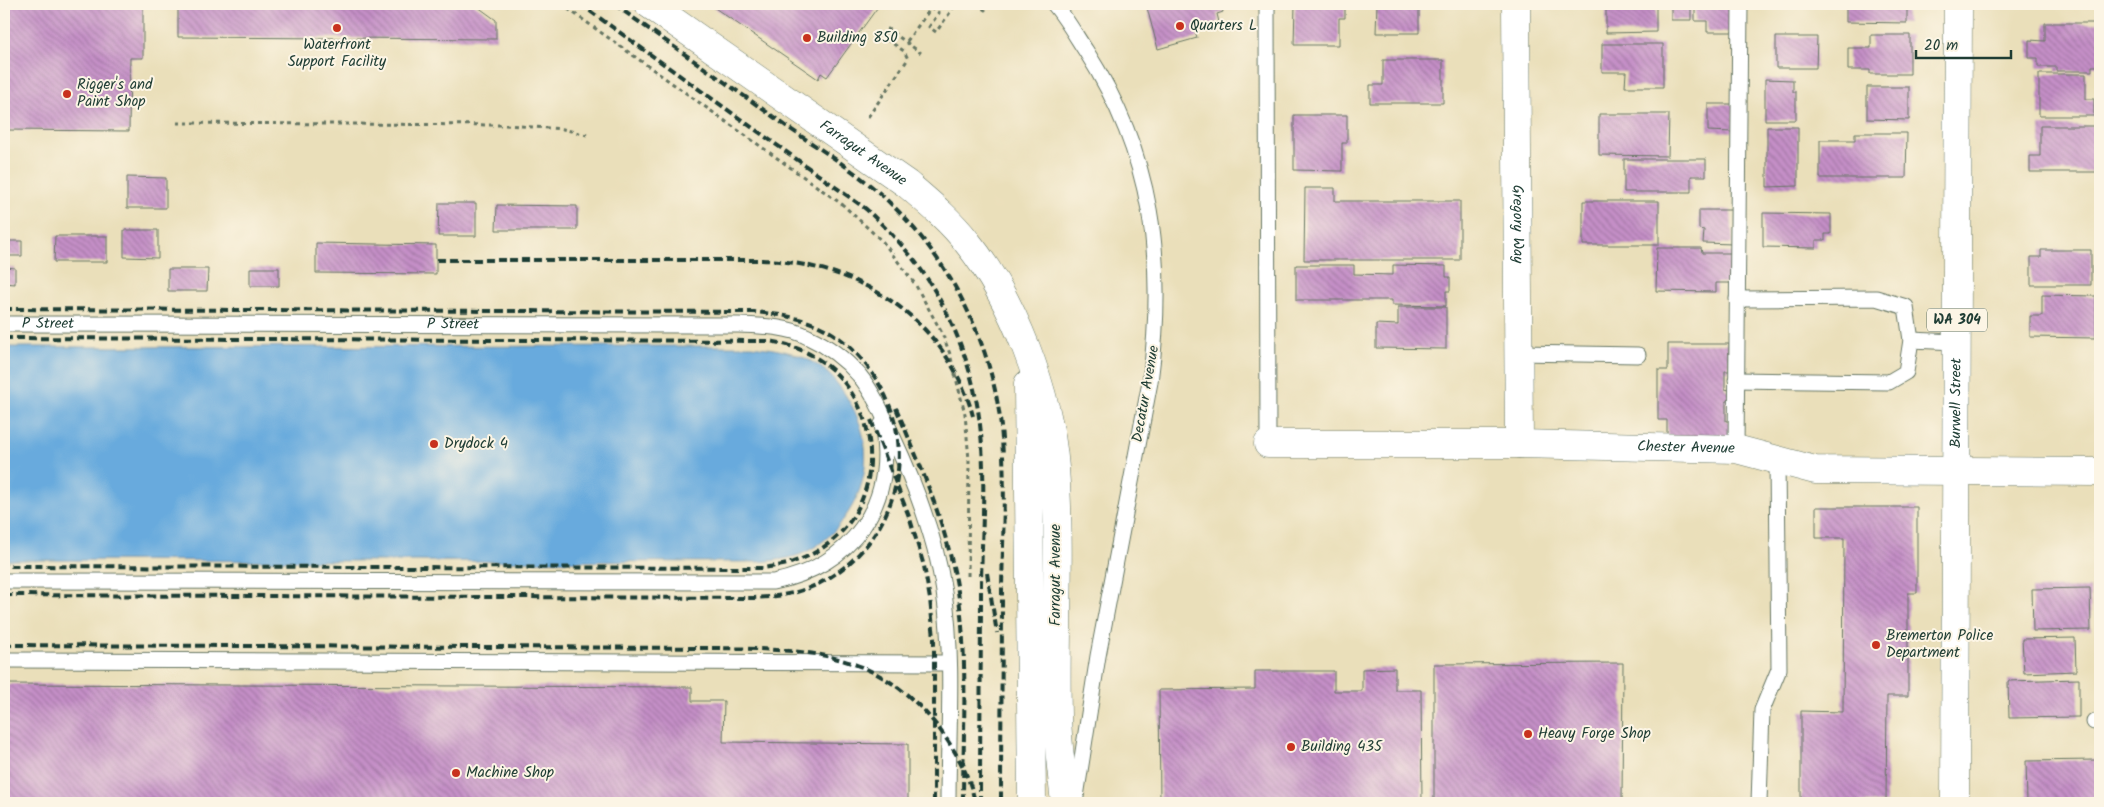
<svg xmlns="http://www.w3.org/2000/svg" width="2104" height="807" viewBox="0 0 2104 807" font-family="Kalam,sans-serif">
<defs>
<pattern id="building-back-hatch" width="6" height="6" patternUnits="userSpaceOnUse" patternTransform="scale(1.25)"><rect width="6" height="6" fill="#c58fc7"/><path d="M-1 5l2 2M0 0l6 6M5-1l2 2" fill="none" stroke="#9f76a2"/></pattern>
</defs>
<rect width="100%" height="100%" fill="#fcf5e5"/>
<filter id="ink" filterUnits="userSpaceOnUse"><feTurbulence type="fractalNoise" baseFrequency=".02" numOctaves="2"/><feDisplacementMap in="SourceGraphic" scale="10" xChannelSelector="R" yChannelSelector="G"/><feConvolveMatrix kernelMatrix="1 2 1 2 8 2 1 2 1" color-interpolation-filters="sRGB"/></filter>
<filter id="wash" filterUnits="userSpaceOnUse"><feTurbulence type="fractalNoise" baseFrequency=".0096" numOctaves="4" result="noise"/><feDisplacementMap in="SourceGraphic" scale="20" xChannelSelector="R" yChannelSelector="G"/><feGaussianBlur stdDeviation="1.12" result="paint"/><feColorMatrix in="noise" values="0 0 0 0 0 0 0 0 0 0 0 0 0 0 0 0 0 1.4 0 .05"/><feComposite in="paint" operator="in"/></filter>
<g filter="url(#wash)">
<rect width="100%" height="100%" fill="#eadfba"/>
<!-- water -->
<path fill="#68aadd" stroke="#447488" d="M752 346C774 349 795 351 814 363 827 370 838 383 846 396 872 436 873 480 843 520 835 531 825 541 813 548 796 559 777 560 758 562L4 560V347Z"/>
<g id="blocks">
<!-- building -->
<path fill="url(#building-back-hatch)" d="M4 4H143V58H130L129 131 4 130Z
M178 4H474L496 20V39L178 37Z
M709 4H880L827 77 821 73 818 79Z
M1146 4H1221L1223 12 1217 14 1219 22 1195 29 1197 38 1158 49Z
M1295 4H1345V18H1339V45H1294Z
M1377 4H1419V33H1376Z
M1606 4H1656V32L1606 33Z
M1671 4H1691V20H1671Z
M1695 4H1735V32H1707V21H1695Z
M1846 4H1907V23L1846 22Z
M2038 4H2100V6H2038Z
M2045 23H2100V66H2092V71H2056V67H2038V58H2029V40L2045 41Z
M1871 35H1910V74H1870V70H1848V48H1871Z
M1776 37H1817L1816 68H1776Z
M1602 44H1663V87H1625L1626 72H1602Z
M1383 60H1443V103H1370V85H1383Z
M2039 74H2086V99H2094V116H2039Z
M1765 79 1793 80V92H1796V120H1765Z
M1867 87H1909V120L1867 119Z
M1708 104H1734L1733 132 1708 131Z
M1599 114H1669L1668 156 1599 155Z
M1294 115H1347V143H1342V171L1294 170Z
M2040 126H2100V172H2030V156H2040Z
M1767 127H1798V186L1767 187Z
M1855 133H1907L1906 178H1820V140H1855Z
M1624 159H1706V176H1691V192H1624Z
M127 177 166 178V208H127Z
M1305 188H1335V201H1460V260H1304Z
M1583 201H1659V245H1583Z
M439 203H476V236H438Z
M497 205 577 206V230H496Z
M1699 210H1731L1733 244 1703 243 1704 230 1699 229Z
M1763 213 1831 214V234H1825V240H1816V248L1763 247Z
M124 230H158V258L124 257Z
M55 236H107V262H54Z
M4 241H22V256H4Z
M316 243 436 245V274L316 273Z
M1657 248H1701L1702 253H1736V283H1716V292L1656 291Z
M2041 250H2091V285H2031V257H2041Z
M1296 265H1354V274L1393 275V265L1446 266V277H1450V291H1446V306L1392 305V300H1296Z
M4 267 15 268V284L4 283Z
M250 268H279V286H250Z
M168 269H208L207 291H168Z
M2042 295 2096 296V338L2030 337V316H2042Z
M1398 307H1446V349L1376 348V324L1398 325Z
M1668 344H1729V371H1725V389L1729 390V401H1726V421H1730V438L1667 437V420H1658V370H1668Z
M1816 507H1917V593H1908V696H1887L1886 803H1798L1801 801V711L1843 712 1844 538H1816Z
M2090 588 2091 630 2033 631 2032 589Z
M2075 638 2076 671 2024 673 2022 639Z
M1623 663 1622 803H1434V664Z
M1395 668V690H1421L1422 803H1160L1159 690 1255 689V671H1334V691H1362V669Z
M2079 679V717L2009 718 2008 681Z
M4 684 692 687V701H724L723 742 908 744V803H4Z
M2096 760V766H2100V803H2027L2026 761Z"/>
</g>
</g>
<g filter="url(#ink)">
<use href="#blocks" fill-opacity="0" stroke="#667663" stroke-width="1"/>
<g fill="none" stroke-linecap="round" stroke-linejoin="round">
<!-- service casing -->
<g stroke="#667663" stroke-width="17">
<g id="service">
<path d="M1054 4C1066 18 1076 36 1086 51 1153 156 1166 260 1150 382L1098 656 1075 803"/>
<path d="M1267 4 1268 444"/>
<path id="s1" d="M4 324 738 325C761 326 787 326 808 337 828 346 845 359 859 375 873 392 883 415 892 435 915 484 936 538 944 592 954 661 948 734 948 803"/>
<path d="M1911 340 1956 342"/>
<path d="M1518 353 1638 355"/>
<path d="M1736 380 1889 382 1906 372 1911 340 1906 307 1876 298 1737 299"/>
<path d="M1736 449 1740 4"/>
<path d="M4 581 773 582C851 567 897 504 882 424"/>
<path d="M4 660 949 663"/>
<path d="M2094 722H2100"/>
<path d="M1759 803 1762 710 1779 669 1777 460"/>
</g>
</g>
<!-- minor casing -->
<g stroke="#667663" stroke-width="29">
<g id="minor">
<path id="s2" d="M649 4 907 184C928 202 950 220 967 242 1014 300 1049 393 1055 468 1061 550 1055 634 1057 717 1058 746 1062 775 1065 803"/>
<path id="s3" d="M1516 4 1519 444"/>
<path d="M1028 384 1032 803"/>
<path id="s4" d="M1268 444H1519L1736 449 1815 470 2100 472"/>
</g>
</g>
<!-- trunk casing -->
<g stroke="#667663" stroke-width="29">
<g id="trunk">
<path id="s5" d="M1955 803 1958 4"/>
</g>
</g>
<!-- path -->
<path stroke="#667663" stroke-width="3" stroke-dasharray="4 4" stroke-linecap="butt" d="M561 4 843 205 883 242 915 284 942 333 950 354 965 414 969 460 968 579
M976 4 985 10 989 4
M907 41 931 8 939 13 929 27 936 32 956 4
M868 117 908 59 904 51 883 37 888 29 921 53
M177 123 505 125 563 129 587 135"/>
<!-- service -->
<use href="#service" stroke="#fff" stroke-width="15"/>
<!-- minor -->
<use href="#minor" stroke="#fff" stroke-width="28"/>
<!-- trunk -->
<use href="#trunk" stroke="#fff" stroke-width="28"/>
<!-- rail -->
<path stroke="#1f3d34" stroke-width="4" stroke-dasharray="8 4" stroke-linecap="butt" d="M580 4 866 209C884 226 902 244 917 264 948 306 970 359 978 410 987 467 982 526 981 584 981 657 980 730 980 803
M614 4C672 46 731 86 789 128 824 152 861 174 891 204 951 262 992 343 1001 427 1006 480 1003 535 1002 588 1002 660 1001 732 1001 803
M437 260H762C858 263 947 319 973 416
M4 309 754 312C775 314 794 316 814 324 842 335 864 358 879 384 922 456 892 547 818 584 798 594 775 597 752 598L4 595
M4 338 769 341C891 359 907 525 793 562 784 566 773 566 763 568L4 566
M896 408C920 464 944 520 956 580 969 649 963 732 963 803
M871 420 910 519 924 566 930 599 934 638V803
M987 573 997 633
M4 645 717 648C807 650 876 649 937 726 954 748 970 775 975 803"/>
</g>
</g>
<!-- markers -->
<g fill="#c8321e" stroke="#fcf5e5" stroke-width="2">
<circle cx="1180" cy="26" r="5"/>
<circle cx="337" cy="28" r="5"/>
<circle cx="807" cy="38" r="5"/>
<circle cx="67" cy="94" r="5"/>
<circle cx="434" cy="444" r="5"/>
<circle cx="1876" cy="645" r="5"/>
<circle cx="1528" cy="734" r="5"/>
<circle cx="1291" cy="747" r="5"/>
<circle cx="456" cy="773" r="5"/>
</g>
<g text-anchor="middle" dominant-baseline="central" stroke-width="4" stroke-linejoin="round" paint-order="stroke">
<!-- shield labels -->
<rect fill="#fcf5e5" stroke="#617469" stroke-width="1" x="1927" y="308.5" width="60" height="23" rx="4"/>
<g font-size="14" font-weight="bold" fill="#1f3d34">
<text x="1957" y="320">WA 304</text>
</g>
<!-- poi labels -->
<g font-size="15" fill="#1f3d34" stroke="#fcf5e5" text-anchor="start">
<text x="1190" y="26">Quarters L</text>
<text x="817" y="38">Building 850</text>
<text x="337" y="45" text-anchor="middle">Waterfront<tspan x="337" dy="17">Support Facility</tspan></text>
<text x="77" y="85">Rigger's and<tspan x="77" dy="17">Paint Shop</tspan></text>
<text x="444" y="444">Drydock 4</text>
<text x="1886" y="636">Bremerton Police<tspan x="1886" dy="17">Department</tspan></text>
<text x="1538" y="734">Heavy Forge Shop</text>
<text x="1301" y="747">Building 435</text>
<text x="466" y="773">Machine Shop</text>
</g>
<!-- street labels -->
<g font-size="15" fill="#1f3d34" stroke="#fcf5e5">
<text stroke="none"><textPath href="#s2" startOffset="261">Farragut Avenue</textPath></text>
<text stroke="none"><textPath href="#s3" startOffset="220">Gregory Way</textPath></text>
<text stroke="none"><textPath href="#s1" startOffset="44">P Street</textPath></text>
<text stroke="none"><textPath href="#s1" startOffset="449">P Street</textPath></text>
<text transform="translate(1146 394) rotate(-80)">Decatur Avenue</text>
<text stroke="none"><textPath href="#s5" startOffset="400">Burwell Street</textPath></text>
<text stroke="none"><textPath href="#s4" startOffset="418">Chester Avenue</textPath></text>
<text transform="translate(1056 575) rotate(-90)">Farragut Avenue</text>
</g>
</g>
<!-- margin -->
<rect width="2104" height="807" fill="none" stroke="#fcf5e5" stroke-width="20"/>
<!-- scale -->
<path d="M1916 50v8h95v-8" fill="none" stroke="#1f3d34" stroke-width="2.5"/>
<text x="1924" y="50" font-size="15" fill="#1f3d34" stroke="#fcf5e5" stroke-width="4" paint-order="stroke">20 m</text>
</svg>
